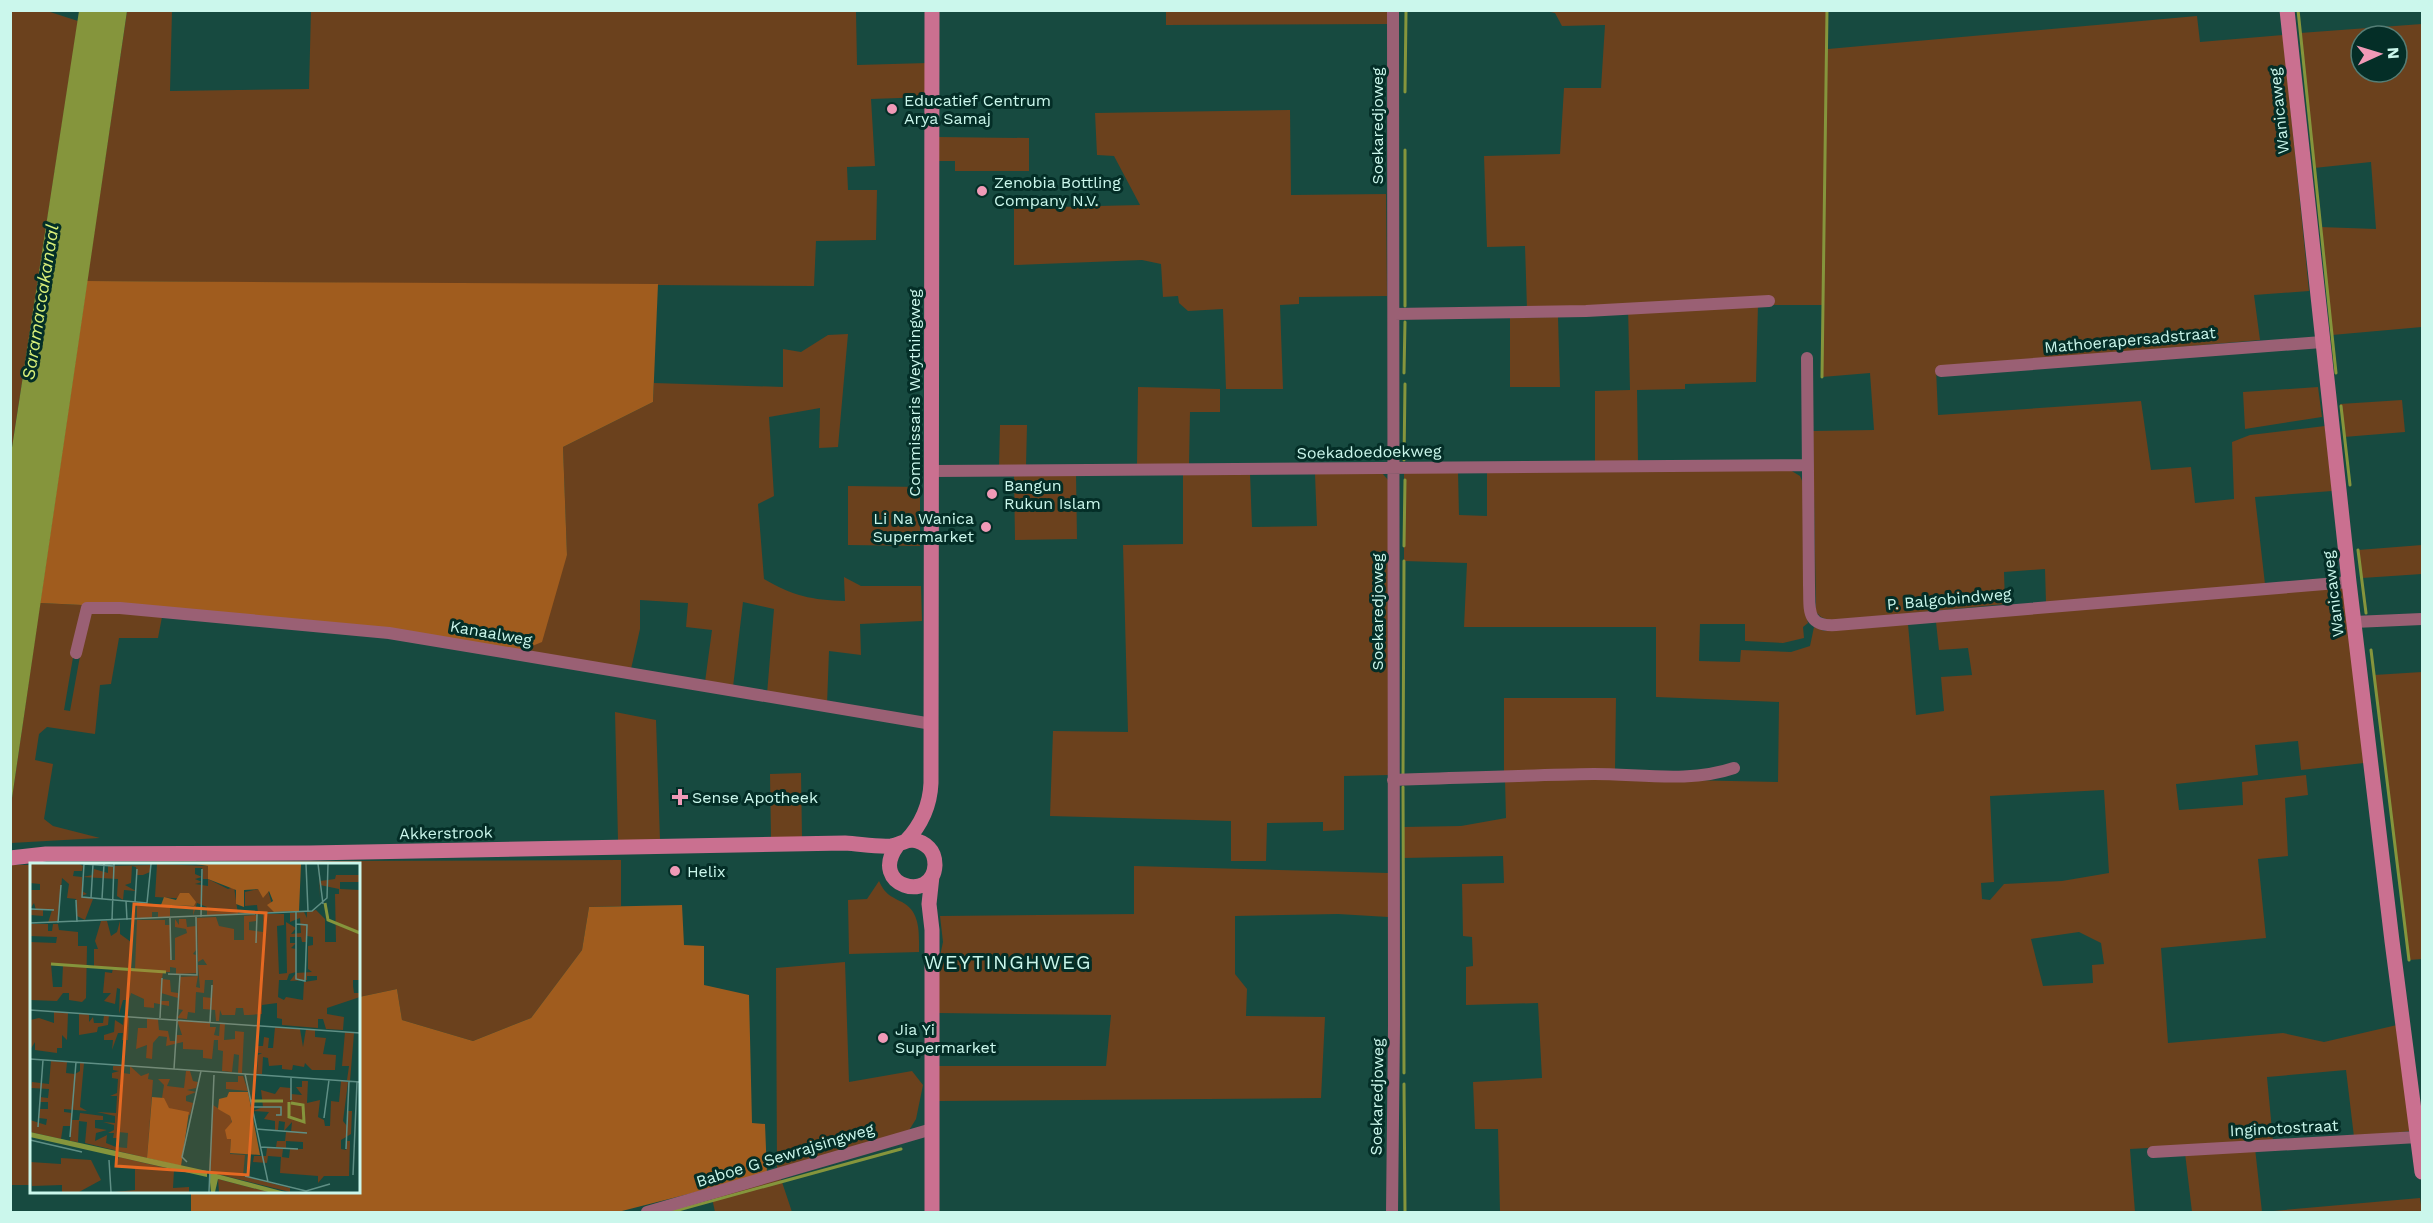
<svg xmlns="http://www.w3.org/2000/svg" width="2433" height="1223" viewBox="0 0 2433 1223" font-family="'Work Sans',sans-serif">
<rect width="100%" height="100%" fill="#174a40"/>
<!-- green -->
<path fill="#6b411d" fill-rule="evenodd" d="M311 10 856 11 857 65 927 63 928 97 871 99 875 166 847 167 848 190H877L876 240 816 241 814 286 87 281 127 11H172L170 91 309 89Z
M11 11H47L78 21 11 454Z
M1166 11H1388V24L1166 25Z
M1546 11H1827L1828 49 2197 16 2200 42 2283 35 2309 291 2254 295 2260 340 1936 368 1938 415 2141 401 2151 470 2191 467 2195 503 2234 499 2232 442 2250 435 2325 426 2332 491 2255 497 2265 584 2046 603 2045 569 2004 572 2005 604 1831 621 1821 617 1816 612 1813 431 1874 430 1870 373 1822 377 1823 305H1758L1756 382 1685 384V389L1637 390 1638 462 1595 463V391L1630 390 1628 307 1527 309 1525 246 1487 247 1484 156 1560 154 1564 88H1601L1605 25 1562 26 1555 13Z
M2422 24V327L2332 335 2320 227 2376 229 2371 162 2314 168 2300 33ZM2361 36H2397V72H2361Z
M1290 110 1291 195 1386 194 1387 296 1299 297V304L1280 305 1283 389H1226L1223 309 1188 311 1179 303 1178 296 1163 297 1161 264 1142 260 1014 265V208L1140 205 1114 156 1097 155 1095 113Z
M938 137 1029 138V171H955V161H938Z
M1558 317 1560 387H1510V318Z
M848 334 838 447 819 448 820 408 769 417 774 496 758 504 764 579C793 596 812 600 845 601L844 577 861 586H921L922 621 860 624 861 655 829 651 827 705 767 694 774 609 743 602 733 687 705 682 712 630 686 627 688 603 640 600V629L631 669 520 651 567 555 563 447 653 402 654 383 783 387V349L801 352 828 335Z
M1138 387 1220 389V412H1190L1189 466H1137Z
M2318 387 2322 417 2245 429 2243 392Z
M2402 400 2405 432 2344 437 2340 404Z
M1000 425H1027L1026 466 999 467Z
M1790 470 1800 476 1803 483 1806 615 1808 623 1803 627 1804 638 1783 643 1745 641V624H1700L1699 661 1740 662 1741 650 1791 652 1810 646 1814 627 1824 631 1908 624 1916 715 1944 711 1941 677 1972 675 1968 648 1939 650 1936 622 2343 587 2364 763 2301 770 2298 741 2255 745 2258 775 2176 784 2179 810 2243 805 2242 782 2306 775 2308 795 2285 798 2288 856 2258 859 2266 938 2161 948 2168 1043 2283 1033 2324 1042 2397 1025 2411 1131 2354 1137 2346 1070 2267 1077 2273 1141 2130 1149 2135 1212H1500L1498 1129H1475L1473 1082 1542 1078 1538 1003 1466 1005V967L1473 966 1472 937 1463 936 1462 884 1504 883 1503 856 1403 858V827L1461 826 1506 818 1505 780 1593 778 1778 782 1779 702 1656 697V627H1464L1467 563 1404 561V471H1458L1459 515 1487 516V471ZM2104 790 2109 873 2062 881 2004 884 1990 900 1982 899 1981 883 1994 882 1990 796ZM2079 932 2101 943 2104 964 2092 965 2093 983 2043 986 2031 939Z
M1183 473H1250L1252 527 1317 526 1315 474 1382 473 1389 481V775L1344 776V830L1323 831V822L1267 823 1266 861H1231V821L1050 816 1053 731 1128 732 1123 545 1183 544Z
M1014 474H1076L1077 539 1015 540Z
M848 486 920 487V546L848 545Z
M2422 545V574L2362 578 2358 550Z
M40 603 82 605 64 710 70 711 88 612H122L162 617 158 638H119L111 684 100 685 95 734 47 727 39 734 35 760 53 764 44 819 53 826 100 838 11 843V805Z
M2422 672V959L2409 960 2374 675Z
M1504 698H1616L1615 771 1504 772Z
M615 712 656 720 660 840H618Z
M801 773 802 837H771L770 774Z
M621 860V906L589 907 582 950 531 1018 473 1041 402 1020 397 989 359 997 358 864H32L81 862Z
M10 865H32L31 1185H11Z
M1134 866 1388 873V917L1338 914 1235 916V974L1247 989 1246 1016 1325 1017 1321 1098 939 1101V1066H1106L1111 1015 938 1013V965L943 942 940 916 1134 914Z
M879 881C885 894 890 896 902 902 921 912 919 934 919 952L849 954 848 900 867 899Z
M845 962 849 1082 912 1071 923 1085 916 1119 908 1132 777 1170 776 968Z
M2255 1148 2262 1212 2420 1198 2422 1212H2192L2185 1153Z
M781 1179 792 1212H715L712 1198Z"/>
<!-- forest -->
<path fill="#a05c1e" d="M87 281 658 284 653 402 563 447 567 555 542 642 520 651 82 605 40 603Z
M682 905 684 945 704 946V985L749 995 752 1123 765 1124 767 1174 618 1212H191V1192H358L359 997 397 989 402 1020 473 1041 531 1018 582 950 589 907Z"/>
<!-- water -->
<path fill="#85953c" d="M79 11H127L11 805V454Z"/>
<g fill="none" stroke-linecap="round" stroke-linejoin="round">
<!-- stream -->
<path stroke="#85953c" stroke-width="3" d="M2298 10 2336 373
M1405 92 1406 12
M1405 306V150
M1404 373 1405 322
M1822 377 1827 10
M2341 406 2350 485
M1404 460 1405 384
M1404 546 1405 480
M2358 550 2366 613
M2371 650 2409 960
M1403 775 1404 561
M1403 787 1404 1073
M1404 1084 1405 1212
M671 1212 901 1149"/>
<!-- street -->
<path stroke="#9a6074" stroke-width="12" d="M1394 314 1586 311 1769 301
M1807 358 1809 585C1810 609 1805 627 1836 625L2349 582
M1941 371 2322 342
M932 471 1808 465
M2354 622 2422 619
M76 653 87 608H120L389 633 932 724
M1393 780C1460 778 1527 775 1594 774 1640 774 1690 783 1734 768
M2153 1152 2418 1137
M647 1212 932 1129
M1392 1212 1394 1025 1393 10"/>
<!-- secondary -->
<path stroke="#ca7090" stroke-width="15" d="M2287 10 2349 582 2392 941 2422 1172
M906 841C922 824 930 806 931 783L932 10
M10 858 46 854 310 853 845 843C861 844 876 847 891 846 899 845 905 840 913 840 919 841 925 844 929 848 934 853 935 859 935 865 933 904 868 886 897 846
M932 876 929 904 932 930V1212"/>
</g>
<!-- markers -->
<g fill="#f09ab7" stroke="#042e27" stroke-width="2">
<circle cx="892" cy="109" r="6"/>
<circle cx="982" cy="191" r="6"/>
<circle cx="992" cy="494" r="6"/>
<circle cx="986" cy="527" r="6"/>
<path d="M677 788h6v6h6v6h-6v6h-6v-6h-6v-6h6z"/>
<circle cx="675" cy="871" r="6"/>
<circle cx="883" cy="1038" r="6"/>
</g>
<g text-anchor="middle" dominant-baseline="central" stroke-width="6" stroke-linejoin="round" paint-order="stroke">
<!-- poi labels -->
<g font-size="16" fill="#cbf7ec" stroke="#042e27" text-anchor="start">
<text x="904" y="100">Educatief Centrum<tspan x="904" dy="18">Arya Samaj</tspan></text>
<text x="994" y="182">Zenobia Bottling<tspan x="994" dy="18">Company N.V.</tspan></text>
<text x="1004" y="485">Bangun<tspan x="1004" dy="18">Rukun Islam</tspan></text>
<text x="974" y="518" text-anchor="end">Li Na Wanica<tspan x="974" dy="18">Supermarket</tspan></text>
<text x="692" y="797">Sense Apotheek</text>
<text x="687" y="871">Helix</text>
<text x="895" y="1029">Jia Yi<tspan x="895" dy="18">Supermarket</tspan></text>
</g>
<!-- street labels -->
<g font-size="16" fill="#cbf7ec" stroke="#042e27">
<text transform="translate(2279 111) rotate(-96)">Wanicaweg</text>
<text transform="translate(1377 126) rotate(-90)">Soekaredjoweg</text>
<text transform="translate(2130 340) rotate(-5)">Mathoerapersadstraat</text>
<text transform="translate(914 393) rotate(-90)">Commissaris Weythingweg</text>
<text transform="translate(1369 452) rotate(-1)">Soekadoedoekweg</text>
<text transform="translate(2333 594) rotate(-97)">Wanicaweg</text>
<text transform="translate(1949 599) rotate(-5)">P. Balgobindweg</text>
<text transform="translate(1377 612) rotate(-90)">Soekaredjoweg</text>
<text transform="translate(491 633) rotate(10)">Kanaalweg</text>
<text transform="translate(446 833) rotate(-1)">Akkerstrook</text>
<text transform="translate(1377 1097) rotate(-89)">Soekaredjoweg</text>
<text transform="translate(2284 1128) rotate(-3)">Inginotostraat</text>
<text transform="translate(785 1155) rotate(-17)">Baboe G Sewrajsingweg</text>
</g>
<!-- water labels -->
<g font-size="18" font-style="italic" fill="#d8ef79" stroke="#042e27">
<text transform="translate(40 302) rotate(-81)">Saramaccakanaal</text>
</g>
<!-- quarter labels -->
<g font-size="20" letter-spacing="1.5" fill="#cbf7ec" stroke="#042e27">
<text x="1008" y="962">WEYTINGHWEG</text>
</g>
</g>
<!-- overview -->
<g transform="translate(30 863)">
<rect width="330" height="330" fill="#174a40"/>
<path d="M0 1H49L53 3 52 8H44L43 13 52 14 63 12 64 6 78 10V3L121 2 120 9 113 12H107L106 4 102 3 101 20 95 22 106 28 94 27 93 37 87 33 88 16 52 14V28L57 31 51 33 63 36 55 57 47 53 46 36 37 35 39 21 32 15 28 58 18 60 22 47 13 46V53L0 52V47H6L4 40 0 46V27H10V21L0 20ZM127 1 178 3V16H173L172 5H165V11L172 14 165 16 172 19 165 21 178 23V16L198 26 204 24 208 51 177 52V44L167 40 163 53 164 38 161 36 125 34ZM289 1 290 18 305 16 306 12H330V19H310V26L330 27V117H323V123L324 130H330V134L297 145V151L314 154 313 167 296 166 293 156H288V165L252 162V156L247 155V140L232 142V151L219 152H214L213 145H206L205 152H192L190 147 189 158H186L185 147 173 146V134L182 135 183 117H175L174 130 166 129 165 150 158 149 157 156 147 155 153 147 148 146 150 114 168 113 166 124 170 125 168 102H177L173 96 168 99 167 55 186 54 189 63 204 66V77H214V53L226 52V58L219 59V67L233 69V51H254V62L247 63 249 111 257 110 256 59 266 65 261 71 271 70 270 55 260 59V50L274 49 277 55V49L286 47 295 56V79H306L305 31H309V26L290 22V35ZM277 73 283 74V82L278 83V106L282 109 266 110 260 118 277 117V113H287V117L274 119 273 137 256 134 254 137 248 134 249 117H257L259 111 266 109V86L261 85 266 80H260V74H271L272 79H277ZM228 26 238 27 244 49 228 50 227 42 215 43V29ZM107 39 140 43V54L128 55V49H122V55L107 56ZM145 56 149 62V56H156L157 64 166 63V87L163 91 166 92 167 110 146 111V105L140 104V109H133L132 116 140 117 141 129 148 130V135L131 130V138H139V143L124 140V145L114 144V136L101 130 99 137H93L89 151 90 126 87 125 85 141 74 138 81 130H73L75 109 82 110 83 105 64 104V86H68L65 78 71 58H77L81 73 87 69 90 58V71L101 79V106H105L107 57H135V62H140L141 97H145V75L157 70 156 66 145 64ZM0 61H18V68H22L23 61H28L29 67 48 69V83H57L56 135 52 139 39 137V130H33L27 138 0 137V79L26 80 27 74 0 73ZM21 101 33 102 32 124H23ZM24 148 38 150 37 177 32 172V185H27V190L5 187V179L0 187V157L9 155 24 160ZM49 150 59 151V159L63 154 64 160H73L74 152H79L78 162 68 164 67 169 49 172ZM94 153 99 154 98 177H92L93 170H88L82 187 83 177H74V172L84 169 85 157 93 162ZM117 155 128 156 129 167 138 168 140 178H146V172H152L147 157 180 159V164H186L184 172 189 173 190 160H195L194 177 205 176V168L214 169 212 210H208L209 192 204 191 202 209 192 208 193 188 188 187V177H184L182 196 173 195V187L153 186V179L136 183 137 174 129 173 123 180 122 196 116 195 117 182 106 186 108 165H117ZM245 164 270 166 273 184 276 166 285 167V174L296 175 293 191 306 192 305 207H282L275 200 274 204 263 202 262 207 252 206V202L239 203 238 195 233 194 232 211H227L228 192 232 190H228V183H233L234 174 239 175 238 185H243ZM315 169 324 170 320 218 317 217 319 203H312ZM21 198 37 199 36 210 45 211 50 208V200H54L50 244 57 248 34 246V249L42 250V257H49L50 250 73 253V257H65V265L77 267 66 270 65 278 77 272 76 280 86 284 97 285 98 270 88 269 87 275H83L84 270H78L84 267V262L73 259 85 260V253L67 249 86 250 87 233H80L87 230 88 216 82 215V210L89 208 83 207V203H93V210L100 211V203L111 213 119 210 118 216 123 217 117 295 55 280 57 259 49 258 48 279 40 278 41 263H33L31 276 0 269V257L16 262 17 256 9 255V246H18V239H10V234L18 235 19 226 1 225 2 219 19 221ZM156 208H160L163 218 168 219 166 225 157 227 166 229 156 233V238L163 240 160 252 138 245 132 235 134 222 128 216H140L137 223 154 225ZM208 213H213L218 228 196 226V219H208ZM272 218H278L277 240 290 237 288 254 294 257 295 263H300L301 238 309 239 311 218 318 219 313 258 317 263 318 248H322L321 271 311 277V286L316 287 317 278H320L319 313H294L288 320V313L250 310 251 294 238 293 237 300 223 299 224 293H236L237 285 253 286 252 294 259 295 260 286H273V279L256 278V285L246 284 247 278H255L256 269H261L262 259 254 268 255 259 249 258 248 267H245V258L234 256 239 249 223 248 233 244 231 227 245 231 250 224 261 225V231L272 232 266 224H272ZM183 242 200 253 202 260 196 267 201 276 200 291 215 292 213 313 260 325V329L179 309ZM89 294 144 307 143 325 159 324V329H85L105 327V306L86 301ZM31 295 61 297 71 317 49 329H32V322L2 323 0 299 31 301ZM188 316 238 329H189Z" fill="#6b411d" fill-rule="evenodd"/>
<path d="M166 1H271L269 48 244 49 237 42 243 38 239 28 233 35 228 26 214 27V44L206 41V27L178 16V3ZM150 30H159L166 39 164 43 131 42 134 34 146 37ZM199 229H218L230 292 200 290 201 276H197L195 267 202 259 200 253 188 246 189 236 197 234ZM122 234 134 235 139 245 159 249 151 303 117 295Z" fill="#a05c1e"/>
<path d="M0 269 177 308V314L0 274ZM179 309 255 329H238L188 316 185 329H181Z" fill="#85953c"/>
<path fill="none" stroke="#85953c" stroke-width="3" d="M295 40 298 57 330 70M21 101 136 109M221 238H253M259 239V254L274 259 273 242 261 240"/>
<path fill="none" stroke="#5f8f85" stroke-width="1.5" d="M54 1 52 34 117 40 121 1M54 1 83 3M276 1 278 48M288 1 293 41M61 35 63 1M72 36 74 1M46 37 47 59M96 38 97 57M105 39 107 6M0 46 24 47M266 49V116L275 118 277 62 266 61M171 54 172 6M140 55 141 97M82 57 84 1M0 60 282 48 297 35 298 1M28 60 31 22M226 80 227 51M138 111 167 112 166 54M0 147 330 170M130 155 132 115M180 159 182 122M0 196 330 219M144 206 150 112M215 211 238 319M261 237V214M222 244H251V252H246M294 255 299 217M8 264 13 197M226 266 277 270M40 274 46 199M0 277 52 289M230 284 268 286M316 286 319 218M79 297 81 329M157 299 152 294 171 208M323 312 327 219M215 313 276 328 300 321M179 329 184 212"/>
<path fill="#e56922" fill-opacity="0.15" stroke="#e56922" stroke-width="3" d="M104 41 236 50 218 312 86 303Z"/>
<rect width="330" height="330" fill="none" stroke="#cbf7ec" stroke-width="3"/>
</g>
<!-- border -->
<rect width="2433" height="1223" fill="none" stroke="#cbf7ec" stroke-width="24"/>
<!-- north arrow -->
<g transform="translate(2379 54) rotate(86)"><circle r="28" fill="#042e27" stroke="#547e76" stroke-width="1.5"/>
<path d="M0-4.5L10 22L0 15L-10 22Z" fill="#f09ab7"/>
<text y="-9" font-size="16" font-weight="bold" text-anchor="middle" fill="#cbf7ec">N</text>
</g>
</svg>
